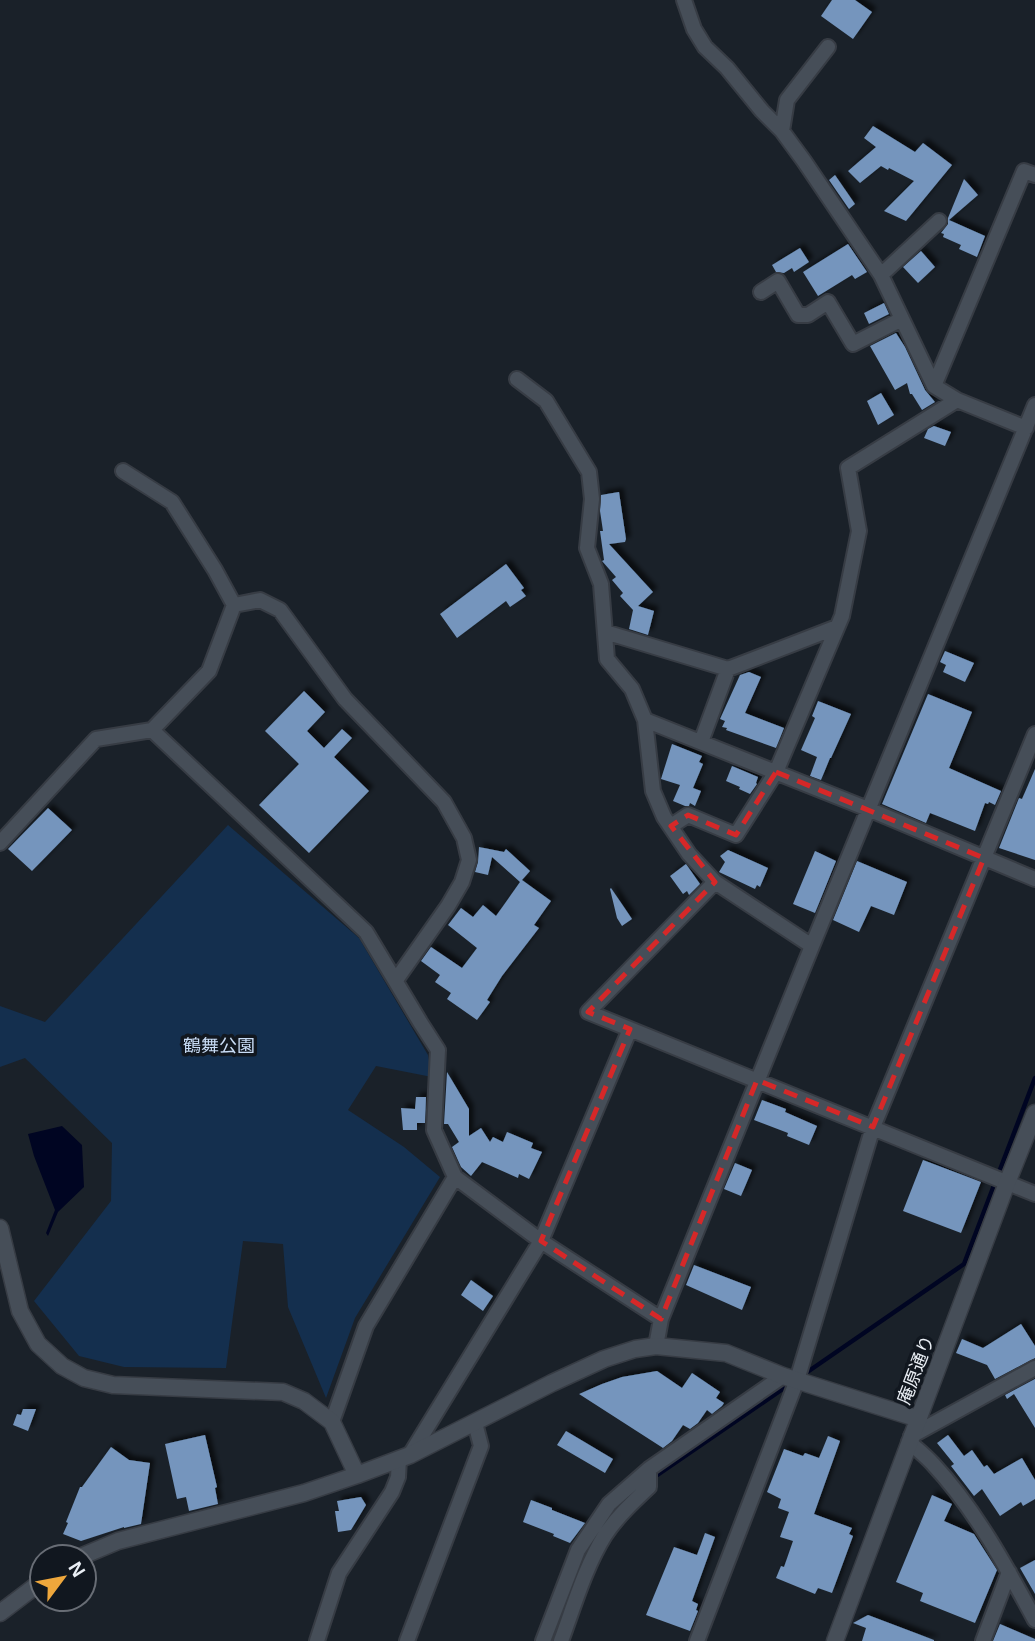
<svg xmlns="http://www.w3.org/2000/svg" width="1035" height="1641" viewBox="0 0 1035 1641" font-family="Arial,'Noto Sans JP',sans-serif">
<defs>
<filter id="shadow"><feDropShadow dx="4.5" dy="-4.5" stdDeviation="2" flood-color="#0009"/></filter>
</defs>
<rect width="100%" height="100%" fill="#1a2129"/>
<!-- green -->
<path fill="#142f4e" d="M228 825 359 938 428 1055 432 1077 376 1066 348 1110 404 1147 440 1177 355 1318 326 1398 288 1307 283 1244 243 1241 226 1368 124 1367 79 1356 34 1301 111 1201 112 1143 25 1058 0 1067V1006L45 1022Z"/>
<!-- water -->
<path fill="#000522" d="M62 1126 82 1145 84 1187 58 1212 48 1236 46 1233 55 1210 34 1156 28 1134Z"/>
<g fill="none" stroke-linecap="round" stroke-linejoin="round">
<!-- stream -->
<path stroke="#000522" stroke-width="4.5" d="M803 1375 964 1264 1035 1078
M653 1478 790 1384"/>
</g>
<!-- building -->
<path fill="#7495bd" filter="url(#shadow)" d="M832 0H855L872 12 853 39 821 16Z
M873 126 915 152 923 143 952 165 906 221 884 211 914 181 889 168 888 170 881 166 860 183 848 171 876 147 864 138Z
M835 175 855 204 849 209 829 180Z
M964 179 978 195 949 220 985 236 977 257 959 249 961 245 943 237 944 234 941 233 948 224V218Z
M848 244 867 272 855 279 852 275 818 296 803 272Z
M800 248 809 262 794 272 792 268 784 273 776 272 772 265Z
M921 251 935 267 918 283 903 267Z
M884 303 889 314 869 324 864 313Z
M896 333 905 347 925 390 935 402 922 410 912 394H910L907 383 895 390 870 346Z
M881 393 894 415 878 425 867 401Z
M934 426 951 432 945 446 924 438 928 429Z
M619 492 626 539 625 542 609 544 653 592 638 606 654 611 648 635 629 629 633 610 620 596 623 593 612 580 616 577 602 561 604 560 600 531H603L600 511 601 495Z
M506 564 524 588 521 590 526 596 510 607 506 601 457 638 440 614Z
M945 651 974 663 965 682 943 672 946 665 940 662Z
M749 672 761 677 745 713 784 728 776 748 726 730 727 728 722 727 725 721 720 719 740 675Z
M304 691 325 712 307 731 324 748 342 729 352 738 334 757 369 791 309 853 259 805 299 764 265 731Z
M928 694 972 712 949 768 1001 791 995 805 989 802 988 804 985 803 975 831 930 813 926 823 882 804Z
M818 701 851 714 831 758H830L821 780 810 776 817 757 801 750 815 718 812 716Z
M672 744 702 756 699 762 703 764 693 788 701 791 695 806 690 803 689 806H685L673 801 680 785 661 779Z
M732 766 758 777 756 783 757 784 750 794 739 789 740 787 726 781Z
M1035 769V860L999 848 1019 798 1022 799Z
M48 808 72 830 32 871 8 849Z
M479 847 504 852 506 849 530 871 522 880 551 901 534 925 539 928 502 976 487 1000 490 1002 477 1020 447 999 451 993 435 982 440 975 421 961 431 947 462 968 477 948 448 925 461 908 473 917 483 905 496 916 520 882 492 857 488 875 475 872 478 862Z
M728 850 768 868 760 887 757 885 755 889 719 872 725 862 720 856Z
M815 851 836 861 815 913 793 904Z
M857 861 907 882 894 915 871 906 859 932 833 920Z
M686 864 700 884 689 895 687 891 683 894 670 876Z
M611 888 632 919 622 926 617 918 610 889Z
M447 1072 469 1109V1136L481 1128 490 1142 493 1137 503 1142 507 1132 533 1143 531 1148 542 1152 529 1179 519 1174 518 1178 482 1162 471 1176 461 1167 452 1147 459 1142 448 1124H444Z
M416 1097H426L425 1123H417V1130H403L401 1108 415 1109Z
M762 1100 786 1109 785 1112 817 1126 809 1145 787 1136 788 1133 754 1120Z
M923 1160 981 1182 961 1233 903 1211Z
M735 1163 752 1170 741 1196 724 1189Z
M694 1265 751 1287 742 1310 686 1285Z
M471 1280 493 1296 483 1311 461 1295Z
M1021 1324 1035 1346V1358L995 1379 987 1365 956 1353 962 1339 983 1348Z
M657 1371 682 1388 692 1373 720 1392 716 1398 724 1403 722 1406 712 1414 707 1410 698 1423 690 1429 683 1425 672 1441 663 1448 579 1394 602 1384 622 1377Z
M1035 1379V1428L1014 1394 1007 1399 1005 1395Z
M23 1409H36L28 1431 13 1425 17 1414 21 1415Z
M566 1431 613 1459 605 1473 557 1445Z
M205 1435 217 1487 215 1488 218 1504 189 1511 186 1497 177 1499 165 1444Z
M948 1435 964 1456 972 1450 984 1467 987 1465 994 1474 1022 1458 1035 1480V1499L1023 1506 1021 1502 1000 1516 982 1489 974 1496 951 1466 954 1464 937 1443Z
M828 1436 840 1441 814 1514 852 1528 849 1534 853 1536 832 1593 818 1588 815 1594 776 1578 781 1566 784 1567 793 1541 780 1537 789 1512 778 1508 781 1499 767 1492 784 1449 803 1456 805 1453 819 1458Z
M111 1447 129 1460 150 1463 141 1524 124 1528V1527L81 1541 63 1534 68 1523 66 1522 80 1487H82Z
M932 1495 952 1504 944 1521 974 1534 997 1570 975 1623 920 1601 923 1593 896 1582Z
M361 1497 366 1505 351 1530 338 1532 335 1511H339L337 1501Z
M531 1500 552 1508V1510L585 1523 570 1543 553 1536 554 1534 523 1522Z
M705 1533 715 1537 692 1601 698 1604 696 1610 698 1611 690 1631 646 1615 674 1547 697 1555Z
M1035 1560V1594L1020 1568Z
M868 1615 934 1640V1641H862L866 1628 853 1623Z
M1000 1624 1035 1639V1641H993Z"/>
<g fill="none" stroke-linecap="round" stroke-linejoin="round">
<!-- minor casing -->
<g stroke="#373c44" stroke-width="18">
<path id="minor" d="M684 0 694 29 705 47 727 68 762 111 782 131 804 161 881 275
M782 131 787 100 828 47
M939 221 881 275 934 386 957 400 1026 428
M761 292 778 281 798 315H808L828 302 853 344 902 319
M517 379 546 401 589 472 592 499 587 548 601 584 607 659 632 689 645 720 653 791 664 817 689 854 715 882 812 946
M934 386 1024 171 1035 175
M123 471 172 502 215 570 234 605 260 600 280 610 345 699 444 802 464 838 469 860 462 882 448 906 396 980
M605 632 728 669 837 627
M645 720 868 809 1035 879
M152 730 209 671 234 605
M701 742 728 669
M671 826 688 815 736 835 776 772 842 616 859 531 848 468 957 400
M0 843 96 739 152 730 366 932 420 1022 438 1050 434 1130 455 1177 541 1241 661 1319
M715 882 588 1012 1035 1194
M656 1346 661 1319 812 946 1035 405
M332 1422 366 1326 455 1177
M911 1436 1035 1368
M909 1442C917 1449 926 1456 933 1464 975 1509 1006 1566 1035 1620
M410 1455 541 1241 630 1029
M317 1641 339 1573 392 1492 398 1477 399 1459
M407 1641 481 1446 475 1423
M543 1641 578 1550 609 1504 649 1469 783 1376
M561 1641C574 1606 585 1567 605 1535 617 1517 633 1502 649 1487V1469
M697 1641 797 1380 873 1127 1035 734
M983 1641 1009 1572"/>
</g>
<!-- tertiary casing -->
<g stroke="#373c44" stroke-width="19">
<path id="tertiary" d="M0 1228 20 1311 38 1344 62 1366 84 1378 113 1385 283 1392 304 1401 332 1422 357 1475
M80 1557 118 1541 304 1493 357 1475 410 1455 552 1383 604 1359 635 1349 656 1346 726 1353 783 1376 919 1419
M0 1613 42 1581
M835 1641 1007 1183 1035 1113"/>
</g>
<!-- minor -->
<use href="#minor" stroke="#464e58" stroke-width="14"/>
<!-- tertiary -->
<use href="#tertiary" stroke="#464e58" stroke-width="16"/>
</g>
<!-- marked area -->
<path fill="none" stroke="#d62828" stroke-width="5" stroke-dasharray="14 9" stroke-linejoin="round" d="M776 772 984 858 873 1127 757 1080 661 1319 541 1241 630 1029 588 1012 715 882 671 826 688 815 736 835Z"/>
<g text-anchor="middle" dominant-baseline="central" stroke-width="7" stroke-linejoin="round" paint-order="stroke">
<!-- park labels -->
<g font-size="18" fill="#c9ddf6" stroke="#11171f">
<text x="219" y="1046">鶴舞公園</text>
</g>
<!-- street labels -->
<g font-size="18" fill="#eaeff5" stroke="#11171f">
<text transform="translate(916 1370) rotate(-69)">庵原通り</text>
</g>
</g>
<!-- north arrow -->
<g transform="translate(63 1578) rotate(58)"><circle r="33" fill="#11171f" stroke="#686d75" stroke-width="2"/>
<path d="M0-5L12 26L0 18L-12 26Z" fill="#eea73c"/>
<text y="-10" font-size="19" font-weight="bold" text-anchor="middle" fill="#eaeff5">N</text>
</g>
</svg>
